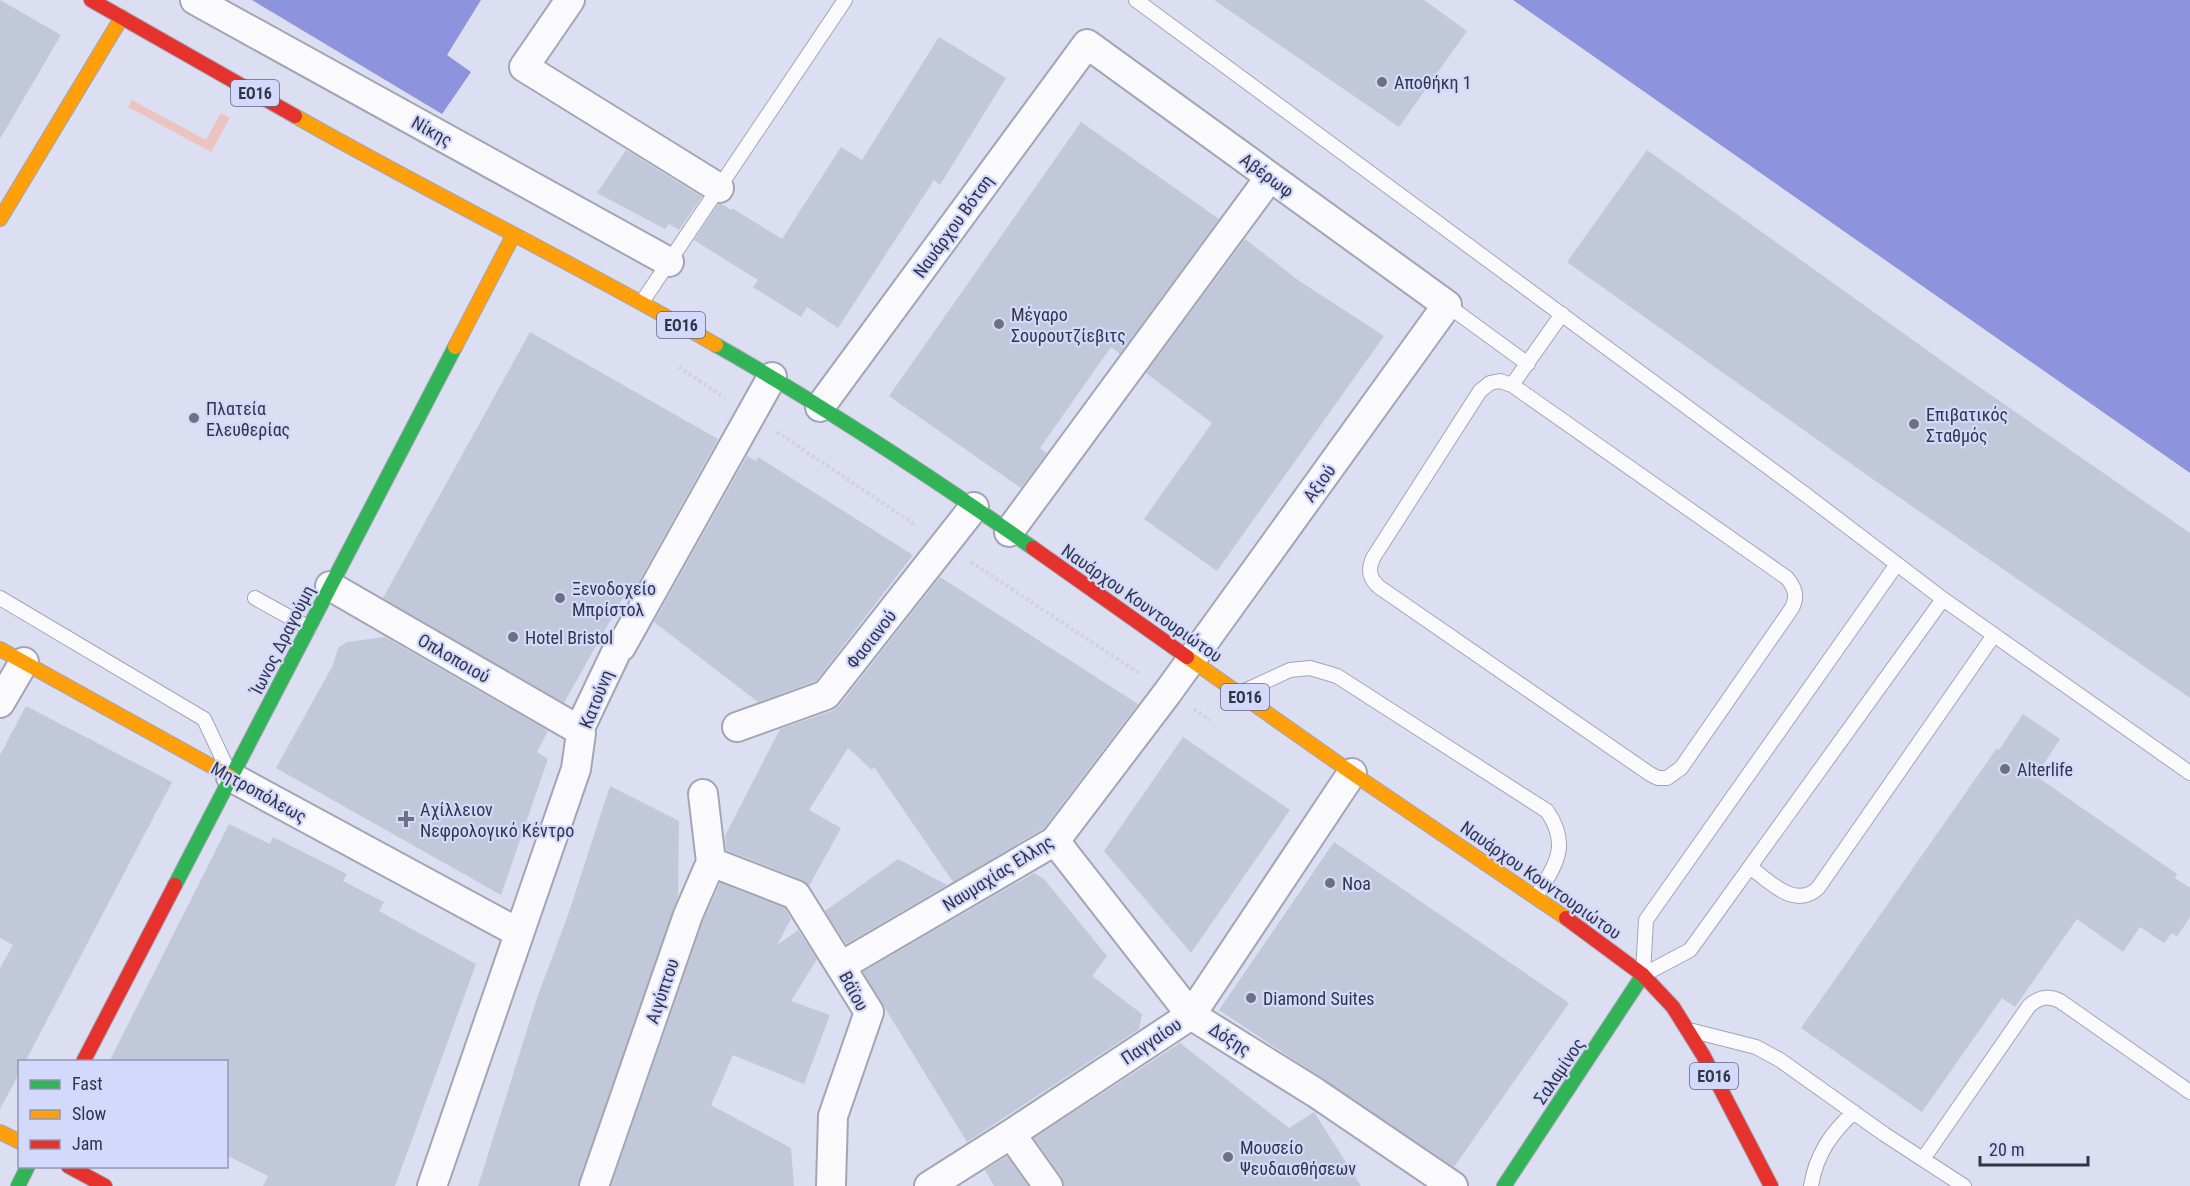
<svg xmlns="http://www.w3.org/2000/svg" width="2190" height="1186" viewBox="0 0 2190 1186" font-family="'Roboto Condensed',sans-serif">
<rect width="100%" height="100%" fill="#dcdff1"/>
<!-- green -->
<path fill="#ebc4c0" d="M132 100 206 140 221 113 230 118 211 152 128 107Z"/>
<!-- water -->
<path fill="#8d93dc" d="M252 0H481L447 55 471 72 442 114Z
M1513 0H2190V473Z"/>
<!-- building -->
<path fill="#c1c8d9" d="M0 0 61 35 0 139Z
M1214 0H1424L1467 31 1399 127Z
M939 37 1006 78 940 185 934 180 838 328 807 307 801 317 753 287 758 280 694 240 718 204H722L731 210 732 208 782 239 841 147 862 160Z
M1081 122 1219 219 1120 354 1111 347 1040 448 1047 453 1021 488 889 396Z
M626 150 702 197 679 230 669 224 665 229 597 193Z
M1647 150 1952 368 2190 533V698L1874 480 1567 262Z
M1245 239 1298 280 1384 336 1217 571 1144 519 1212 423 1146 373Z
M530 332 718 439 628 601 623 598 564 703 383 598Z
M747 456 756 461 758 457 913 555 816 681 758 702 654 622Z
M940 577 1138 704 1044 828 953 882 874 767 872 770 848 748 809 810 841 828 809 886 802 880 726 850 725 836 780 729 832 711 839 706Z
M385 637 548 731 537 752 548 759 501 895 276 768 333 665 338 648 347 642Z
M26 706 172 782 25 1062H20V1072L0 1109V968L13 945 0 938V755Z
M2023 714 2060 739 2036 776 2177 874 2175 878 2190 888V917L2177 937 2172 933 2164 943 2140 927 2123 952 2077 919 2015 1007 2002 998 1922 1112 1801 1028 1997 748 1999 750Z
M1183 737 1290 810 1191 953 1104 851Z
M610 786 679 821 678 897 578 1186H478L538 995 568 915Z
M229 824 270 844 273 837 347 874 343 881 384 902 379 911 476 964 395 1186H263L268 1176 226 1155V1062H109Z
M1334 842 1569 1003 1454 1167 1219 1010Z
M898 859 947 885 846 944 825 911Z
M1034 873 1044 879 1107 956 1092 976 1142 1014 1139 1029 967 1142 863 972Z
M720 883 785 908 791 919 777 945 798 930 817 959 791 1001 830 1015 804 1084 733 1055 711 1105 791 1148 794 1186H611L703 921Z
M1180 1043 1289 1128 1314 1112 1361 1186H1064L1061 1176 1034 1138Z
M1007 1156 1028 1186H994L985 1170Z"/>
<g fill="none" stroke-linecap="round" stroke-linejoin="round">
<!-- lane casing -->
<g stroke="#a3a5b6" stroke-width="16">
<path id="lane" d="M1136 0 1806 495 1943 599 2190 773
M642 302 845 0
M1447 305 1528 364
M1500 381 1512 385 1787 578C1795 588 1798 596 1792 608L1681 768 1667 778H1658L1650 774 1379 587C1369 578 1368 570 1373 558L1480 391 1490 383Z
M1512 385 1562 314
M0 598 204 719 226 766
M255 598 309 628
M1240 693 1290 670 1310 668 1337 676 1547 811C1571 846 1555 865 1536 897
M1750 867C1769 881 1795 910 1818 888L1994 635
M1643 974 1646 920 1897 564
M1643 975 1690 950 1943 599
M1693 1031 1756 1047 1780 1060 1884 1134 1964 1186
M1923 1159 2029 1006C2039 997 2048 995 2060 1001L2190 1092
M1811 1186C1816 1155 1831 1133 1854 1112"/>
</g>
<!-- street casing -->
<g stroke="#a3a5b6" stroke-width="32">
<path id="street" d="M195 0 669 262
M570 0 524 67 719 188
M820 407 1087 44 1447 305 1168 692 1055 841 841 966
M1009 532 1270 177
M330 586 579 730
M0 703 24 662
M737 727 826 695 974 507
M231 777 519 933
M1055 841 1191 1015 1316 1093 1453 1186
M711 862 796 895 869 1012 833 1116 831 1186
M1011 1134 1048 1186
M432 1186 576 769 581 733 579 730 619 646 621 647 772 377
M594 1186 688 915 711 862 703 794
M929 1186 1011 1134 1191 1015 1352 773"/>
</g>
<!-- fast casing -->
<g stroke="#a3a5b6" stroke-width="16">
<path id="fast" d="M716 345C825 407 930 476 1033 548
M175 885 455 347
M18 1186 28 1166
M1504 1186 1643 975"/>
</g>
<!-- slow casing -->
<g stroke="#a3a5b6" stroke-width="16">
<path id="slow" d="M295 116C434 195 578 265 716 345
M0 219 122 17
M455 347 513 236
M0 649 231 777
M1187 657 1352 773 1566 918
M0 1132 20 1142"/>
</g>
<!-- jam casing -->
<g stroke="#a3a5b6" stroke-width="16">
<path id="jam" d="M91 0 295 116
M1033 548 1187 657
M1566 918 1643 975 1673 1007 1703 1055 1771 1186
M83 1062 175 885
M68 1166 105 1186"/>
</g>
<!-- path -->
<path stroke="#d2d2d8" stroke-width="4" stroke-dasharray="3 3" stroke-linecap="butt" d="M679 367 725 398
M777 432 917 526
M971 562 1140 674
M1194 709 1210 720"/>
<!-- lane -->
<use href="#lane" stroke="#fafafd" stroke-width="14"/>
<!-- street -->
<use href="#street" stroke="#fafafd" stroke-width="28"/>
<!-- fast -->
<use href="#fast" stroke="#30b455" stroke-width="14"/>
<!-- slow -->
<use href="#slow" stroke="#ff9f0a" stroke-width="14"/>
<!-- jam -->
<use href="#jam" stroke="#e5322d" stroke-width="14"/>
</g>
<!-- markers -->
<g fill="#6e7084" stroke="#d3d9fa" stroke-width="2">
<circle cx="1382" cy="82" r="6"/>
<circle cx="999" cy="324" r="6"/>
<circle cx="194" cy="418" r="6"/>
<circle cx="1914" cy="424" r="6"/>
<circle cx="560" cy="598" r="6"/>
<circle cx="513" cy="637" r="6"/>
<circle cx="2005" cy="769" r="6"/>
<path d="M403 810h6v6h6v6h-6v6h-6v-6h-6v-6h6z"/>
<circle cx="1330" cy="883" r="6"/>
<circle cx="1251" cy="998" r="6"/>
<circle cx="1228" cy="1157" r="6"/>
</g>
<g text-anchor="middle" dominant-baseline="central" stroke-width="4.5" stroke-linejoin="round" paint-order="stroke">
<!-- shield labels -->
<g fill="#d3d9fa" stroke="#62667f" stroke-width="1.5">
<rect x="231" y="80" width="48" height="26" rx="4.5"/>
<rect x="657" y="312" width="48" height="26" rx="4.5"/>
<rect x="1221" y="684" width="48" height="26" rx="4.5"/>
<rect x="1690" y="1063" width="48" height="26" rx="4.5"/>
</g>
<g font-size="16" font-weight="bold" fill="#32354a">
<text x="255" y="93">ΕΟ16</text>
<text x="681" y="325">ΕΟ16</text>
<text x="1245" y="697">ΕΟ16</text>
<text x="1714" y="1076">ΕΟ16</text>
</g>
<!-- poi labels -->
<g font-size="18" fill="#32354a" stroke="#d3d9fa" text-anchor="start">
<text x="1394" y="82">Αποθήκη 1</text>
<text x="1011" y="314">Μέγαρο<tspan x="1011" dy="21">Σουρουτζίεβιτς</tspan></text>
<text x="206" y="408">Πλατεία<tspan x="206" dy="21">Ελευθερίας</tspan></text>
<text x="1926" y="414">Επιβατικός<tspan x="1926" dy="21">Σταθμός</tspan></text>
<text x="572" y="588">Ξενοδοχείο<tspan x="572" dy="21">Μπρίστολ</tspan></text>
<text x="525" y="637">Hotel Bristol</text>
<text x="2017" y="769">Alterlife</text>
<text x="420" y="809">Αχίλλειον<tspan x="420" dy="21">Νεφρολογικό Κέντρο</tspan></text>
<text x="1342" y="883">Noa</text>
<text x="1263" y="998">Diamond Suites</text>
<text x="1240" y="1147">Μουσείο<tspan x="1240" dy="21">Ψευδαισθήσεων</tspan></text>
</g>
<!-- street labels -->
<g font-size="18" fill="#32354a" stroke="#d3d9fa">
<text transform="translate(432 131) rotate(29)">Νίκης</text>
<text transform="translate(1267 175) rotate(36)">Αβέρωφ</text>
<text transform="translate(953 226) rotate(-54)">Ναυάρχου Βότση</text>
<text transform="translate(1319 483) rotate(-54)">Αξιού</text>
<text transform="translate(1142 603) rotate(35)">Ναυάρχου Κουντουριώτου</text>
<text transform="translate(871 639) rotate(-52)">Φασιανού</text>
<text transform="translate(282 640) rotate(-63)">Ίωνος Δραγούμη</text>
<text transform="translate(454 658) rotate(30)">Οπλοποιού</text>
<text transform="translate(596 699) rotate(-68)">Κατούνη</text>
<text transform="translate(259 792) rotate(29)">Μητροπόλεως</text>
<text transform="translate(998 873) rotate(-32)">Ναυμαχίας Ελλης</text>
<text transform="translate(1541 880) rotate(35)">Ναυάρχου Κουντουριώτου</text>
<text transform="translate(662 991) rotate(-71)">Αιγύπτου</text>
<text transform="translate(854 991) rotate(62)">Βάϊου</text>
<text transform="translate(1230 1039) rotate(32)">Δόξης</text>
<text transform="translate(1151 1041) rotate(-34)">Παγγαίου</text>
<text transform="translate(1559 1071) rotate(-56)">Σαλαμίνος</text>
</g>
</g>
<!-- legend -->
<rect x="18" y="1060" width="210" height="108" fill="#d3d9fa" stroke="#9397b4" stroke-width="1.5"/>
<rect x="30" y="1080" width="30" height="9" fill="#30b455" stroke="#9397b4" stroke-width="1.5"/>
<text x="72" y="1090" font-size="18" fill="#32354a">Fast</text>
<rect x="30" y="1110" width="30" height="9" fill="#ff9f0a" stroke="#9397b4" stroke-width="1.5"/>
<text x="72" y="1120" font-size="18" fill="#32354a">Slow</text>
<rect x="30" y="1140" width="30" height="9" fill="#e5322d" stroke="#9397b4" stroke-width="1.5"/>
<text x="72" y="1150" font-size="18" fill="#32354a">Jam</text>
<!-- scale -->
<path d="M1980 1156v9h108v-9" fill="none" stroke="#32354a" stroke-width="3"/>
<text x="1989" y="1156" font-size="18" fill="#32354a" stroke="#d3d9fa" stroke-width="4.5" paint-order="stroke">20 m</text>
</svg>
